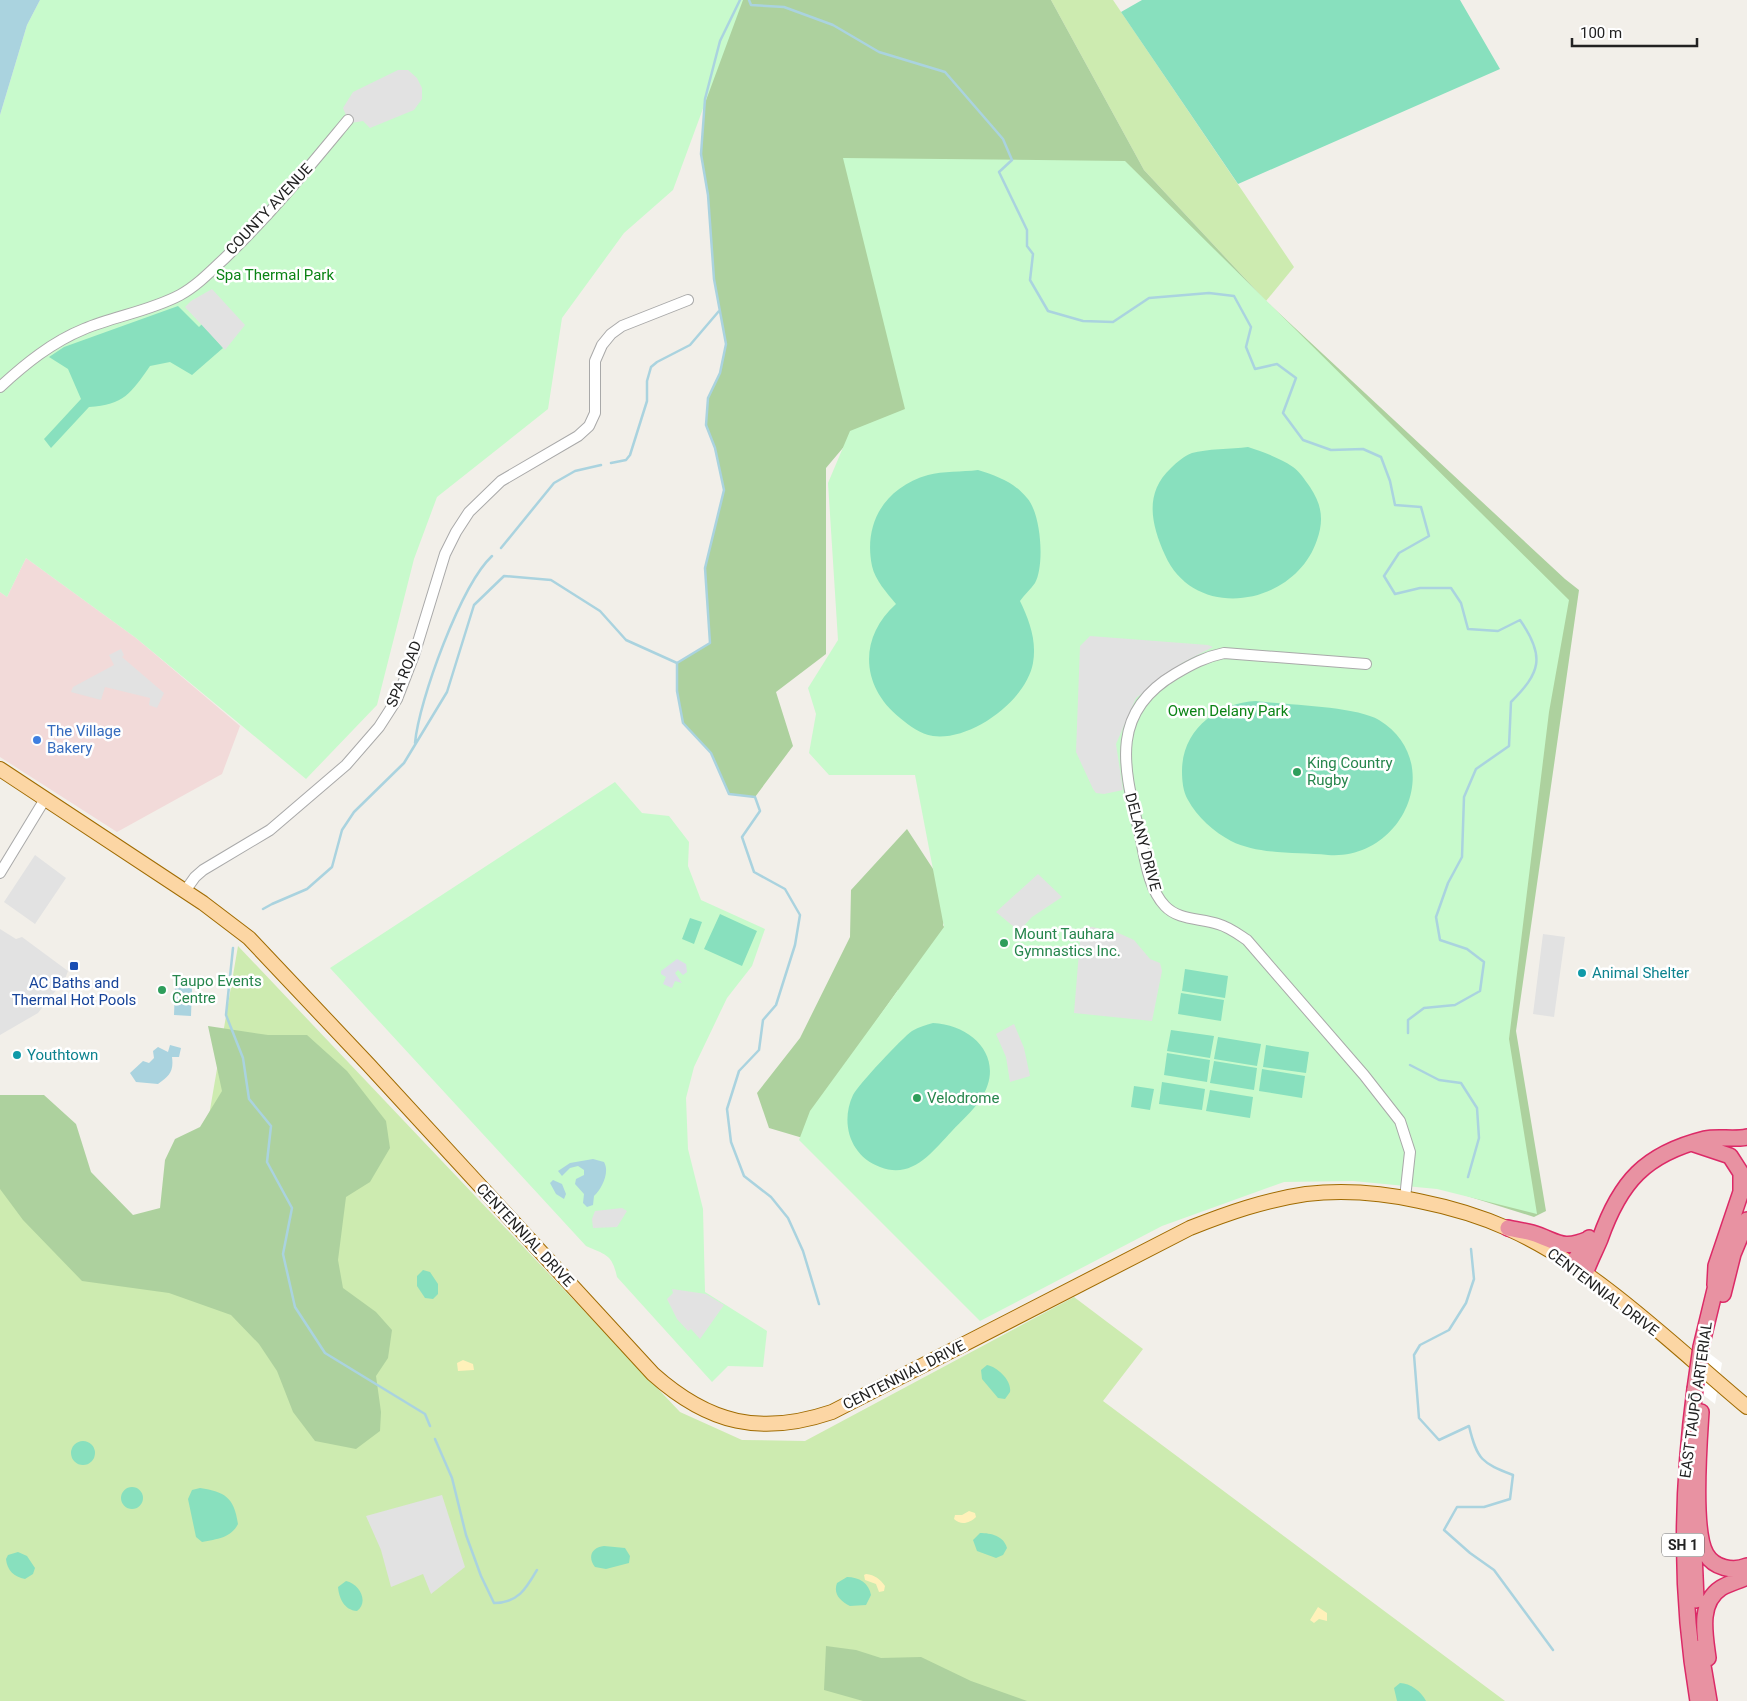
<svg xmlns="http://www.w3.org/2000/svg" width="1747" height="1701" viewBox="0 0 1747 1701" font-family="Roboto,sans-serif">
<rect width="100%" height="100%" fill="#f2efe9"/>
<!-- commercial -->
<path fill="#f2dad9" d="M26 558 136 638 240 726 222 774 117 832 0 757V592L7 597Z"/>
<!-- grass -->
<path fill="#cdebb0" d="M1051 0H1113L1294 267 1266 301 1144 170Z
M238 946 680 1412 742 1440 805 1441 1074 1297 1143 1349 1103 1401 1505 1701H0V1128L185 1256Z"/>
<!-- forest -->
<path fill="#add19e" d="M740 0H1051L1144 170 1266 301 1565 579 1579 590 1516 1031 1546 1211 1534 1217 1448 1190 858 430 826 468V654L776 692 793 746 755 797 729 794 711 753 683 723 677 691V663L710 643 705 568 724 490 715 448 706 425 708 398 720 373 726 344 714 279 708 195 701 154 705 99Z
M907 829 950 895 943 925 967 970 934 1001 898 990 825 1094 823 1144 769 1128 757 1093 800 1038 850 937 851 890Z
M208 1026 268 1035H307L347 1071 386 1121 390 1148 370 1182 346 1197 338 1260 343 1288 376 1312 392 1330 388 1358 376 1376 381 1412 380 1431 356 1449 315 1441 293 1412 277 1371 259 1344 231 1315 169 1293 82 1281 23 1220 0 1189V1095H44L76 1124 91 1172 133 1215 160 1208 165 1160 175 1139 200 1127 222 1091Z
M826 1646 856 1650 881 1658 921 1657 971 1681 1027 1701H863L824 1690Z"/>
<!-- sand -->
<path fill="#fff1ba" d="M463 1360 473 1364 474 1370 458 1371 457 1363Z
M969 1511 975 1513 976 1517C970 1523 961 1526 954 1519L955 1515H962Z
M866 1574C875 1575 880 1579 885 1586L884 1591 879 1592 876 1584 865 1580 864 1575Z
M1318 1607 1327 1613V1621L1319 1619 1314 1623 1310 1620Z"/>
<!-- park -->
<path fill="#c8facc" d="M40 0H743L673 190 624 233 562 318 548 409 437 497 414 559 377 705 306 779 136 638 26 558 7 597 0 592V115L27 25Z
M843 158 1125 161 1569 600 1549 712 1509 1039 1537 1214 1437 1189 1353 1181 1284 1182 1162 1226 980 1321 799 1140 810 1111 944 927 915 775H829L809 753 816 714 808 688 838 640 828 483 850 431 905 409Z
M615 782 642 813 669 816 689 842 688 866 701 900 765 929 752 966 727 998 694 1067 686 1098 688 1149 703 1209 705 1292 767 1331 763 1367 728 1366 712 1382 617 1277C612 1254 606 1255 586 1246L330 968Z"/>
<!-- pitch -->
<path fill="#88e0be" d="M1142 0H1460L1500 69 1238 184 1121 12Z
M178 306 199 327 202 324 223 348 192 375 170 362 150 366C131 393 124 405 89 407L51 448 44 439 81 399 68 369 49 357 64 347Z
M1248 447C1263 452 1280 458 1293 467 1300 472 1305 480 1310 487 1322 505 1324 520 1317 540 1295 606 1195 623 1165 555 1151 524 1144 493 1171 468 1177 462 1184 456 1192 453 1206 449 1232 449 1248 447Z
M978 470C997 476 1014 482 1027 498 1041 513 1045 565 1035 583 1031 589 1024 595 1020 601 1029 620 1037 640 1033 663 1026 701 971 741 933 736 920 734 910 726 900 718 861 687 858 638 896 604 887 593 875 580 872 566 863 522 886 487 928 475 943 471 962 472 978 470Z
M1256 701C1286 705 1356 706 1379 720 1447 762 1403 861 1328 855 1297 852 1259 855 1231 841 1214 832 1197 817 1188 800 1183 792 1182 780 1182 771 1182 730 1217 703 1256 701Z
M720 914 757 931 742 966 704 949Z
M690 918 702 922 694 944 682 939Z
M1185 969 1228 976 1225 998 1182 991Z
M1181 993 1224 1000 1221 1021 1178 1014Z
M933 1023C975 1025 1007 1061 980 1100 972 1112 961 1121 952 1131 932 1152 912 1180 880 1167 850 1156 840 1123 853 1095 858 1085 902 1038 912 1031 919 1027 926 1025 933 1023Z
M1171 1030 1214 1036 1210 1058 1167 1051Z
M1218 1037 1261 1044 1257 1066 1214 1059Z
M1266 1045 1309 1052 1306 1073 1263 1067Z
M1167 1053 1210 1060 1207 1082 1164 1075Z
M1214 1061 1257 1068 1254 1090 1210 1083Z
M1262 1069 1305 1076 1302 1098 1259 1091Z
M1162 1082 1205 1089 1202 1110 1159 1104Z
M1134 1086 1154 1089 1150 1110 1131 1107Z
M1210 1090 1253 1097 1250 1118 1206 1111Z
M423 1270 430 1272 438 1284V1294L433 1299 425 1298 417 1286V1276Z
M987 1365C998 1367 1012 1381 1010 1392L1005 1399 998 1398 982 1379 981 1370Z
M71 1453a12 12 0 1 1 24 0a12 12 0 1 1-24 0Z
M121 1498a11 11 0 1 1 22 0a11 11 0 1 1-22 0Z
M200 1488C225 1492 234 1497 238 1524 231 1538 217 1539 202 1542L196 1537 188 1499 192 1490Z
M980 1533C991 1533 1004 1536 1007 1548L1003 1555 996 1558 977 1551 973 1540Z
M604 1546 625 1548 630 1556 629 1563 606 1569 595 1567C587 1557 592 1547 604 1546Z
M18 1552 27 1556 35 1568 33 1574 25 1579C14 1577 7 1570 6 1559L8 1555Z
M847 1577C859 1577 869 1583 871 1595L866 1605 850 1606C840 1601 833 1594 837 1583Z
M346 1581C360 1584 369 1602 357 1611 344 1610 339 1598 338 1587Z
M1400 1683C1410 1683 1422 1692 1426 1701H1397L1394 1688Z"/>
<!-- parking -->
<path fill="#e2e2e2" d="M398 70H408L417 78 422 88V99L414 110 370 128 363 121 351 123 348 120 343 108 353 92Z
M212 289 245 325 225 350 185 307 191 301Z
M1090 636 1208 645 1213 647 1182 663 1136 698 1116 744 1123 790 1104 794 1096 793 1093 789 1076 752 1080 646Z
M121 649 124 655 122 657 164 693 157 708 149 705 150 698 105 687 101 700 71 692 73 687 114 665 109 655Z
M35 855 66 878 35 924 4 902Z
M1038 874 1062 897 1032 917 1019 931 996 912Z
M1092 927 1116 932 1134 940 1150 959 1160 963 1162 971 1152 1021 1074 1013 1081 928Z
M0 929 16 939 22 937 68 971 65 979 38 1013 0 1035Z
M1543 934 1565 937 1554 1017 1533 1014Z
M1014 1024 1024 1048 1030 1076 1010 1082 1006 1057 996 1034Z
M622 1208 627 1211 617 1227 593 1228 592 1219 595 1211Z
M672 1289 706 1294 724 1305 700 1339 691 1329 688 1331 677 1319 667 1299 673 1293Z
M442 1495 465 1567 431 1594 423 1574 391 1587 381 1550 366 1516Z"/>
<!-- plaza -->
<path fill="#dddde8" d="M677 959 686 964 687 972 683 975 678 970 675 973 682 983 675 981 672 988 663 984 666 977 661 974V971Z"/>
<!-- water -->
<path fill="#aad3df" d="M0 0H40L27 25 0 115Z
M175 987 192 988 191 1016 174 1015Z
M170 1045 181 1048 179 1057H172C174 1072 169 1076 158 1084L136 1082 130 1073 143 1061 149 1063 154 1058 153 1051 158 1047 168 1052Z
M593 1159 604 1162C610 1172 602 1189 594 1196L593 1205 587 1207 583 1203 584 1194 575 1184 576 1179 584 1175V1170L578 1166 570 1168 562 1176 558 1171 570 1163Z
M553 1180 562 1184 566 1194 564 1199 556 1194 550 1183Z"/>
<!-- pier -->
<path fill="#fff" d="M1696 1343 1722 1363 1715 1404 1690 1385Z"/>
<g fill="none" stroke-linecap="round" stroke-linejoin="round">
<!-- stream -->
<path stroke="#aad3df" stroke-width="2.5" d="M749 0 751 5 784 7 833 25 879 52 945 72 1003 139 1012 160 999 172 1027 230V246L1033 254 1030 280 1048 311 1083 321 1113 322 1149 298 1209 293 1234 296 1251 327 1246 347 1255 369 1277 364 1296 378 1283 413 1303 440 1331 450 1363 449 1381 457 1390 481 1395 505 1421 507 1429 536 1399 553 1384 576 1395 594 1420 588H1451L1461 603 1468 629 1498 631 1520 620C1546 657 1540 673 1511 702L1509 746 1476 769 1464 797 1462 857 1448 883 1436 917 1440 940 1467 949 1484 962 1480 991 1455 1005 1424 1008 1408 1020V1033
M611 463 626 460 630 455 647 401V381L651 367 657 362 690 345 719 311
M501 548 554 483 575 471 601 465
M677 663V691L683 723 711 753 729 794 755 797 760 811 742 837 754 872 785 889 800 915 795 945 776 1005 763 1020 759 1050 739 1071 727 1109 731 1142 744 1176 771 1197 788 1218 803 1251 819 1304
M677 663 710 643 705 568 724 490 715 448 706 425 708 398 720 373 726 344 714 279 708 195 701 154 705 99 720 41 740 0
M415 743C419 700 461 585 492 556
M263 909 272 904 307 889 332 867 342 830 354 812 404 763 447 692 474 605 504 576 551 580 600 611 626 640 677 663
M233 948 226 1015 243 1058 249 1099 271 1126 267 1162 292 1208 283 1254 295 1307 325 1353 425 1414 430 1426
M1410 1065 1439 1080 1461 1083 1477 1108 1479 1138 1468 1177
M1471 1249 1474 1279 1466 1303 1449 1330 1420 1345 1414 1355 1419 1418 1439 1440 1469 1426C1477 1460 1482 1463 1513 1475L1510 1499 1484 1507H1457L1444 1530 1470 1553 1494 1570 1553 1650
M435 1439 452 1478 466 1535 481 1576 494 1603C518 1603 526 1589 537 1570"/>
<!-- minor casing -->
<g stroke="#a9a9a9" stroke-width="12">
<path id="minor" d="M0 387C25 364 52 342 84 329 115 316 150 311 180 295 198 285 212 270 227 256 271 214 309 167 348 120
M1366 664 1224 653C1205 657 1192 664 1175 674 1107 714 1125 771 1140 835 1145 858 1148 888 1165 906 1178 920 1199 918 1218 924 1229 927 1238 934 1247 940L1364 1075 1400 1121 1410 1152 1405 1198
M0 873 45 799
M185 891 195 877 203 870 270 830 346 765 379 727 397 699 414 655 445 554 456 532 469 512 501 481 578 436 589 426 595 413V361L602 345 611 334 622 326 688 300"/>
</g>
<!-- major casing -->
<g stroke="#a06b00" stroke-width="16">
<path id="major" d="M0 769 203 903 249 938 368 1064 653 1374C709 1424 761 1436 832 1412L1190 1228C1228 1213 1265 1200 1306 1194 1342 1190 1383 1193 1419 1201 1449 1207 1480 1216 1509 1229 1596 1268 1674 1346 1747 1407"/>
</g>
<!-- highway casing -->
<g stroke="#dc2a67" stroke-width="18">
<path id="highway" d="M1694 1144 1730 1156 1741 1173V1192L1716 1266 1715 1285
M1508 1228C1516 1230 1525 1231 1532 1233 1558 1241 1561 1251 1589 1239
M1572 1265 1589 1238
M1585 1274C1589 1262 1595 1251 1600 1239 1620 1182 1645 1154 1705 1139 1718 1136 1733 1140 1747 1137
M1723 1294 1733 1254 1747 1220
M1701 1347 1718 1277
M1695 1389C1681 1495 1680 1595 1698 1701
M1701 1412C1699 1443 1692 1530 1706 1554 1714 1568 1733 1572 1747 1566
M1693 1529 1696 1600
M1700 1648 1709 1701
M1708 1658C1705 1635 1698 1603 1721 1588 1729 1583 1739 1581 1747 1577"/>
</g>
<!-- minor -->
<use href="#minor" stroke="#fff" stroke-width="10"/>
<!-- major -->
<use href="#major" stroke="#fcd6a4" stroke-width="14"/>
<!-- highway -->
<use href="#highway" stroke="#e892a2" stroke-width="15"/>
<!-- highway-bridge casing -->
<g stroke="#dc2a67" stroke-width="18" stroke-linecap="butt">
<path id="highway-bridge" d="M1695 1389 1701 1347"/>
</g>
<!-- highway-bridge -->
<use href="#highway-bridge" stroke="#e892a2" stroke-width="15"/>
</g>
<!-- markers -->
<circle fill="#3f7fe0" stroke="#fff" stroke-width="2" cx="37" cy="740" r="5"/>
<g fill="#2e9e5b" stroke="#fff" stroke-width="2">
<circle cx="1297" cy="772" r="5"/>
<circle cx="1004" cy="943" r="5"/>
<circle cx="162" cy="990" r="5"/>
<circle cx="917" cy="1098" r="5"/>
</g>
<rect fill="#1a4fb4" stroke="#fff" stroke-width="2" x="69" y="961" width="10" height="10" rx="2.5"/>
<g fill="#0f9aa8" stroke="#fff" stroke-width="2">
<circle cx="1582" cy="973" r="5"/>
<circle cx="17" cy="1055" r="5"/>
</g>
<g text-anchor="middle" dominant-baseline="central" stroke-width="5" stroke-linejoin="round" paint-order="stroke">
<!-- shield labels -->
<rect fill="#fff" stroke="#646464" stroke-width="1" x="1662" y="1533.5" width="42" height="23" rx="4"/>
<g font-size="14" font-weight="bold" fill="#222">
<text x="1683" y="1545">SH 1</text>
</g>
<!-- street labels -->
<g font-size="15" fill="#222" stroke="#fff">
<text transform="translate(269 209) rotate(-47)">COUNTY AVENUE</text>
<text transform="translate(404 674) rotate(-68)">SPA ROAD</text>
<text transform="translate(1143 842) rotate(75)">DELANY DRIVE</text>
<text transform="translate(525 1235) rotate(47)">CENTENNIAL DRIVE</text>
<text transform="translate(1603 1292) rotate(37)">CENTENNIAL DRIVE</text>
<text transform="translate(904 1375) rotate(-27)">CENTENNIAL DRIVE</text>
<text transform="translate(1696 1400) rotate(-82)">EAST TAUPŌ ARTERIAL</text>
</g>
<!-- park labels -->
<g font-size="15" fill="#0c8416" stroke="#fff">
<text x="275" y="275">Spa Thermal Park</text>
<text x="1228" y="711">Owen Delany Park</text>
</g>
<!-- shop labels -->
<g font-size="15" fill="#366cbe" stroke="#fff" text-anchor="start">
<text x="47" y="731">The Village<tspan x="47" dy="17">Bakery</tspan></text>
</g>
<!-- leisure labels -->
<g font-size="15" fill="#27864d" stroke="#fff" text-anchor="start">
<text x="1307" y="763">King Country<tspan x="1307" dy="17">Rugby</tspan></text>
<text x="1014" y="934">Mount Tauhara<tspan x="1014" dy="17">Gymnastics Inc.</tspan></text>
<text x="172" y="981">Taupo Events<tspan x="172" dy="17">Centre</tspan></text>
<text x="927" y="1098">Velodrome</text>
</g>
<!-- culture labels -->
<g font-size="15" fill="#0d838f" stroke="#fff" text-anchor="start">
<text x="1592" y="973">Animal Shelter</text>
<text x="27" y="1055">Youthtown</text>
</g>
<!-- transit labels -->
<g font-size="15" fill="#164399" stroke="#fff">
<text x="74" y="983">AC Baths and<tspan x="74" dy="17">Thermal Hot Pools</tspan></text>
</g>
</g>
<!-- scale -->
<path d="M1572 38v8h125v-8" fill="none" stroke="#222222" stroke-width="2.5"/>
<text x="1580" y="38" font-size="15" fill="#222222" stroke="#ffffff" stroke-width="4" paint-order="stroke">100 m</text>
</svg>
